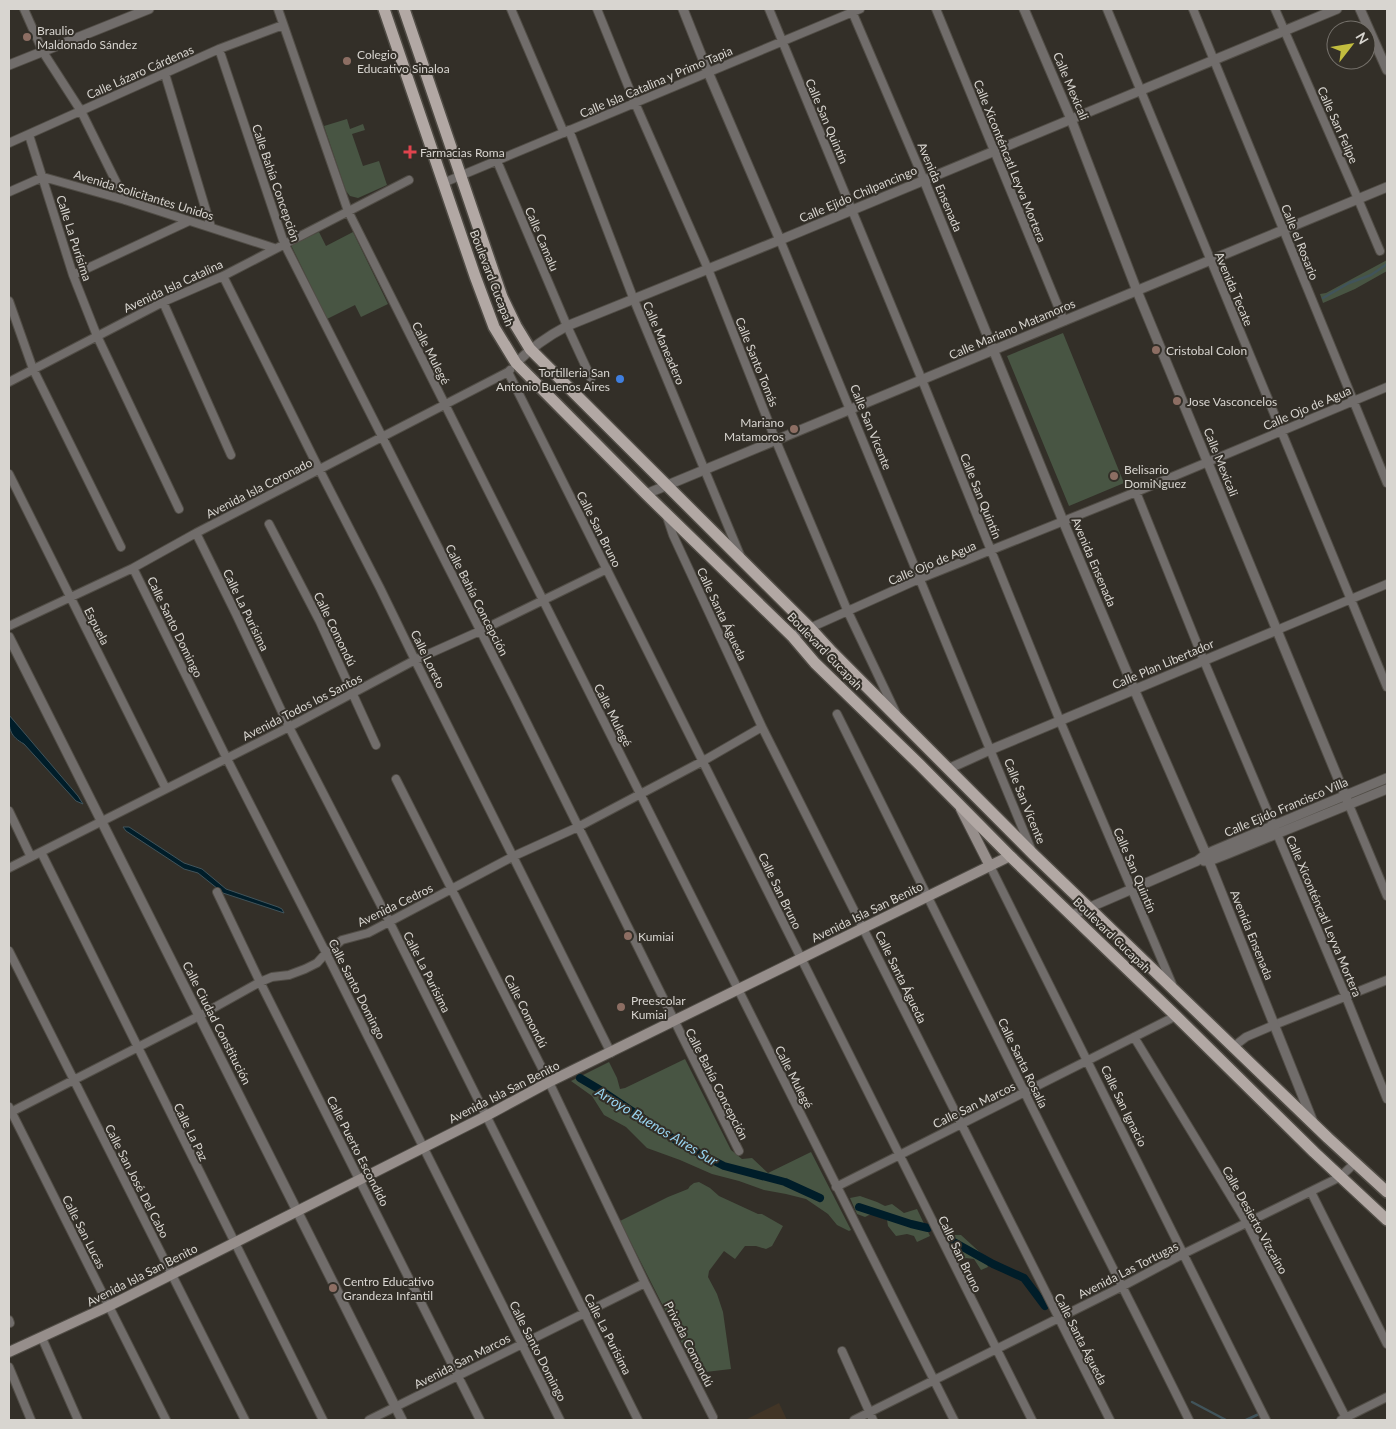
<svg xmlns="http://www.w3.org/2000/svg" width="1396" height="1429" viewBox="0 0 1396 1429" font-family="Lato,sans-serif">
<rect width="100%" height="100%" fill="#332f28"/>
<!-- education -->
<path fill="#423526" d="M779 1403 787 1420H745Z"/>
<!-- green -->
<path fill="#485543" d="M347 119 350 129 363 124 365 130 352 134 363 166 379 161 387 185 358 198 350 196 346 191 324 126Z
M319 232 326 246 353 232 388 304 361 317 355 305 327 319 291 245Z
M1387 260V271L1355 289 1323 303 1320 294 1326 293Z
M1063 333 1124 483 1069 506 1007 356Z
M685 1059 731 1150 742 1159 752 1158 768 1173 811 1152 851 1230 849 1231 837 1225 828 1214 806 1199 786 1194 764 1190 739 1181 712 1174 680 1160 647 1148 626 1127 604 1115 592 1096 571 1081 609 1062 617 1078 620 1089 625 1088Z
M699 1182 710 1188 719 1196 758 1214H762L783 1226 772 1246 766 1249 756 1246H745L735 1259 724 1251 709 1271 708 1277 717 1294 723 1312 731 1369 697 1373 620 1221 668 1197 688 1189 690 1186 694 1183Z
M860 1196 877 1202 885 1206 892 1204 904 1213 917 1209 930 1236 917 1242 914 1236 907 1234 896 1236 888 1226 887 1220 871 1214 865 1217 857 1214 850 1198Z
M944 1235H961L984 1256 988 1267 981 1270 974 1259 966 1258 958 1261Z"/>
<!-- water -->
<path fill="#001d29" stroke="#41545b" d="M9 715 78 796 83 804 76 801 24 744C10 736 9 730 9 715Z
M123 827H129L184 863 202 869 226 889 278 907 282 909 284 913 223 893 198 873 184 869 126 831Z"/>
<g fill="none" stroke-linecap="round" stroke-linejoin="round">
<!-- stream -->
<path stroke="#41545b" stroke-width="2.5" d="M1323 298 1349 283 1371 275 1387 264
M1192 1402 1226 1420
M1246 1420 1259 1414"/>
<!-- canal -->
<path stroke="#001d29" stroke-width="8" d="M580 1078 602 1091 683 1145 724 1166 785 1182 820 1198
M859 1207 911 1224 928 1228
M943 1236 993 1264 1024 1278 1045 1306"/>
<!-- minor casing -->
<g stroke="#514d46" stroke-width="10">
<path id="minor" d="M24 9 43 52 81 111 125 200
M278 9 348 211 954 1420
M511 9 564 133
M597 9 635 103 708 269 776 441 848 612 896 713
M769 9 922 380 1060 721 1172 984
M851 9 924 180
M936 9 1064 321
M1107 9 1387 687
M1193 9 1387 483
M1275 9 1358 199 1380 251
M219 49 284 243 514 697 739 1151
M165 74 211 227
M569 130 634 300 740 555
M29 135 73 275 97 336 179 509
M9 143 219 49 283 25
M497 161 567 326 591 378
M443 183 860 9
M9 192 43 177 125 200 274 248
M780 240 1031 849
M73 275 189 221
M223 276 319 469 380 588 415 660 611 1053
M9 301 33 369 121 547
M163 302 231 455
M508 372 1032 1420
M9 382 163 302 223 276 409 180
M9 474 166 789
M1136 492 1204 661 1346 997 1387 1099
M667 517 673 535 762 727 1110 1420
M269 524 320 622 376 745
M196 533 236 614 289 727 389 921 638 1420
M133 568 227 759 326 953 560 1420
M9 626 133 568 196 533 508 372 510 370
M1277 630 1387 584
M792 636 919 579 1136 492 1387 387
M837 714C900 839 961 965 1024 1091 1078 1201 1135 1310 1189 1420
M396 779 549 1082 645 1283 713 1417
M1349 805 1387 896
M9 811 31 857
M41 852 323 1420
M990 866 1266 1420
M9 868 289 727 415 660 480 631 607 569
M217 892 260 982 480 1420
M9 951 245 1420
M1134 1037 1247 1223 1347 1420
M1233 1047 1246 1037 1274 1025 1387 980
M9 1107 166 1420
M11 1112 199 1016 260 982 272 977 289 975 305 969 317 963 326 953 342 940 368 933 514 856 578 827 703 761 762 727
M836 1187 1176 1016
M1311 1192 1387 1344
M9 1320 10 1323
M42 1338 78 1420
M842 1351 873 1420
M9 1367 31 1420
M369 1420 645 1283
M854 1420 1123 1286 1183 1254 1340 1177 1355 1163
M1341 1420 1387 1397"/>
</g>
<!-- tertiary casing -->
<g stroke="#514d46" stroke-width="11">
<path id="tertiary" d="M683 9 708 72 780 240
M1024 9 1071 119 1137 291 1349 805
M1360 9 1387 70
M9 65 149 9
M924 180 1063 521 1134 689 1206 854 1313 1122
M516 363C532 347 548 336 567 326L780 240 1337 9
M646 494 1387 187
M9 637 402 1420
M948 769 990 750 1277 630
M1204 861H1209L1227 854 1387 789
M1072 915 1197 861 1206 854 1215 850 1387 778"/>
</g>
<!-- secondary casing -->
<g stroke="#514d46" stroke-width="12">
<path id="secondary" d="M961 809 990 866
M9 1352 109 1306 486 1116 549 1082 1010 856"/>
</g>
<!-- primary casing -->
<g stroke="#514d46" stroke-width="14">
<path id="primary" d="M384 9 475 276 494 327 516 363 646 494 792 636 815 663 920 765 1010 856 1176 1016 1314 1152 1387 1220
M404 9 502 297 516 326 530 349 810 628 832 652 1034 855 1328 1138 1387 1192"/>
</g>
<!-- minor -->
<use href="#minor" stroke="#716d6b" stroke-width="8"/>
<!-- tertiary -->
<use href="#tertiary" stroke="#716d6b" stroke-width="9"/>
<!-- secondary -->
<use href="#secondary" stroke="#968e8b" stroke-width="10"/>
<!-- primary -->
<use href="#primary" stroke="#b2a8a4" stroke-width="11"/>
</g>
<!-- markers -->
<g fill="#8d6e63" stroke="#332f28" stroke-width="2">
<circle cx="27" cy="37" r="5"/>
<circle cx="347" cy="61" r="5"/>
<circle cx="1156" cy="350" r="5"/>
<circle cx="1177" cy="401" r="5"/>
<circle cx="794" cy="429" r="5"/>
<circle cx="1114" cy="476" r="5"/>
<circle cx="628" cy="936" r="5"/>
<circle cx="621" cy="1007" r="5"/>
<circle cx="333" cy="1288" r="5"/>
</g>
<path fill="#e0444e" stroke="#332f28" stroke-width="2" d="M407.5 144.5h5v5h5v5h-5v5h-5v-5h-5v-5h5z"/>
<circle fill="#3f7fe0" stroke="#332f28" stroke-width="2" cx="620" cy="379" r="5"/>
<g text-anchor="middle" dominant-baseline="central" stroke-width="4" stroke-linejoin="round" paint-order="stroke">
<!-- poi labels -->
<g font-size="12" fill="#d8d5d0" stroke="#332f28" text-anchor="start">
<text x="37" y="30">Braulio<tspan x="37" dy="14">Maldonado Sández</tspan></text>
<text x="357" y="54">Colegio<tspan x="357" dy="14">Educativo Sinaloa</tspan></text>
<text x="420" y="152">Farmacias Roma</text>
<text x="1166" y="350">Cristobal Colon</text>
<text x="610" y="372" text-anchor="end">Tortilleria San<tspan x="610" dy="14">Antonio Buenos Aires</tspan></text>
<text x="1187" y="401">Jose Vasconcelos</text>
<text x="784" y="422" text-anchor="end">Mariano<tspan x="784" dy="14">Matamoros</tspan></text>
<text x="1124" y="469">Belisario<tspan x="1124" dy="14">DomiNguez</tspan></text>
<text x="638" y="936">Kumiai</text>
<text x="631" y="1000">Preescolar<tspan x="631" dy="14">Kumiai</tspan></text>
<text x="343" y="1281">Centro Educativo<tspan x="343" dy="14">Grandeza Infantil</tspan></text>
</g>
<!-- street labels -->
<g font-size="12" fill="#d8d5d0" stroke="#332f28">
<text transform="translate(140 72) rotate(-24)">Calle Lázaro Cárdenas</text>
<text transform="translate(656 82) rotate(-23)">Calle Isla Catalina y Primo Tapia</text>
<text transform="translate(1071 86) rotate(67)">Calle Mexicali</text>
<text transform="translate(827 121) rotate(67)">Calle San Quintín</text>
<text transform="translate(1338 125) rotate(66)">Calle San Felipe</text>
<text transform="translate(1010 161) rotate(68)">Calle Xiconténcatl Leyva Mortera</text>
<text transform="translate(276 183) rotate(71)">Calle Bahía Concepción</text>
<text transform="translate(940 187) rotate(67)">Avenida Ensenada</text>
<text transform="translate(858 194) rotate(-23)">Calle Ejido Chilpancingo</text>
<text transform="translate(144 195) rotate(17)">Avenida Solicitantes Unidos</text>
<text transform="translate(74 238) rotate(72)">Calle La Purísima</text>
<text transform="translate(542 239) rotate(67)">Calle Camalu</text>
<text transform="translate(1300 242) rotate(68)">Calle el Rosario</text>
<text transform="translate(492 278) rotate(69)">Boulevard Cucapah</text>
<text transform="translate(173 286) rotate(-25)">Avenida Isla Catalina</text>
<text transform="translate(1234 289) rotate(67)">Avenida Tecate</text>
<text transform="translate(1012 329) rotate(-23)">Calle Mariano Matamoros</text>
<text transform="translate(664 343) rotate(67)">Calle Maneadero</text>
<text transform="translate(431 353) rotate(63)">Calle Mulegé</text>
<text transform="translate(757 362) rotate(68)">Calle Santo Tomás</text>
<text transform="translate(1307 408) rotate(-23)">Calle Ojo de Agua</text>
<text transform="translate(871 427) rotate(68)">Calle San Vicente</text>
<text transform="translate(1221 462) rotate(68)">Calle Mexicali</text>
<text transform="translate(259 488) rotate(-27)">Avenida Isla Coronado</text>
<text transform="translate(981 496) rotate(68)">Calle San Quintín</text>
<text transform="translate(599 529) rotate(63)">Calle San Bruno</text>
<text transform="translate(1094 562) rotate(67)">Avenida Ensenada</text>
<text transform="translate(932 563) rotate(-23)">Calle Ojo de Agua</text>
<text transform="translate(477 600) rotate(63)">Calle Bahía Concepción</text>
<text transform="translate(246 610) rotate(64)">Calle La Purísima</text>
<text transform="translate(722 614) rotate(65)">Calle Santa Águeda</text>
<text transform="translate(97 626) rotate(63)">Espuela</text>
<text transform="translate(175 627) rotate(64)">Calle Santo Domingo</text>
<text transform="translate(335 629) rotate(64)">Calle Comondú</text>
<text transform="translate(825 651) rotate(46)">Boulevard Cucapah</text>
<text transform="translate(428 659) rotate(64)">Calle Loreto</text>
<text transform="translate(1163 664) rotate(-23)">Calle Plan Libertador</text>
<text transform="translate(302 707) rotate(-27)">Avenida Todos los Santos</text>
<text transform="translate(613 715) rotate(63)">Calle Mulegé</text>
<text transform="translate(1025 801) rotate(68)">Calle San Vicente</text>
<text transform="translate(1286 807) rotate(-23)">Calle Ejido Francisco Villa</text>
<text transform="translate(1135 870) rotate(67)">Calle San Quintín</text>
<text transform="translate(780 891) rotate(64)">Calle San Bruno</text>
<text transform="translate(395 905) rotate(-26)">Avenida Cedros</text>
<text transform="translate(867 912) rotate(-26)">Avenida Isla San Benito</text>
<text transform="translate(1324 916) rotate(67)">Calle Xiconténcatl Leyva Mortera</text>
<text transform="translate(1112 935) rotate(44)">Boulevard Cucapah</text>
<text transform="translate(1252 935) rotate(68)">Avenida Ensenada</text>
<text transform="translate(427 972) rotate(63)">Calle La Purísima</text>
<text transform="translate(901 977) rotate(64)">Calle Santa Águeda</text>
<text transform="translate(357 989) rotate(63)">Calle Santo Domingo</text>
<text transform="translate(526 1011) rotate(63)">Calle Comondú</text>
<text transform="translate(217 1023) rotate(63)">Calle Ciudad Constitución</text>
<text transform="translate(1023 1063) rotate(64)">Calle Santa Rosalía</text>
<text transform="translate(794 1077) rotate(63)">Calle Mulegé</text>
<text transform="translate(717 1084) rotate(63)">Calle Bahía Concepción</text>
<text transform="translate(504 1092) rotate(-27)">Avenida Isla San Benito</text>
<text transform="translate(974 1105) rotate(-26)">Calle San Marcos</text>
<text transform="translate(1124 1106) rotate(64)">Calle San Ignacio</text>
<text transform="translate(191 1132) rotate(64)">Calle La Paz</text>
<text transform="translate(358 1151) rotate(63)">Calle Puerto Escondido</text>
<text transform="translate(137 1181) rotate(63)">Calle San José Del Cabo</text>
<text transform="translate(1255 1220) rotate(61)">Calle Desierto Vizcaíno</text>
<text transform="translate(84 1232) rotate(63)">Calle San Lucas</text>
<text transform="translate(960 1254) rotate(64)">Calle San Bruno</text>
<text transform="translate(1128 1270) rotate(-27)">Avenida Las Tortugas</text>
<text transform="translate(142 1275) rotate(-27)">Avenida Isla San Benito</text>
<text transform="translate(608 1334) rotate(63)">Calle La Purísima</text>
<text transform="translate(1081 1339) rotate(63)">Calle Santa Águeda</text>
<text transform="translate(689 1344) rotate(63)">Privada Comondú</text>
<text transform="translate(538 1351) rotate(63)">Calle Santo Domingo</text>
<text transform="translate(462 1361) rotate(-27)">Avenida San Marcos</text>
</g>
<!-- water labels -->
<g font-size="14" font-style="italic" fill="#98d3f0" stroke="#332f28">
<text transform="translate(657 1126) rotate(31)">Arroyo Buenos Aires Sur</text>
</g>
</g>
<!-- border -->
<rect width="1396" height="1429" fill="none" stroke="#d8d5d0" stroke-width="20"/>
<!-- north arrow -->
<g transform="translate(1351 45) rotate(59)"><circle r="24" fill="#332f28" stroke="#75716b"/>
<path d="M0-4L9 19L0 12L-9 19Z" fill="#c2bd3f"/>
<text y="-8" font-size="14" font-weight="bold" text-anchor="middle" fill="#d8d5d0">N</text>
</g>
</svg>
